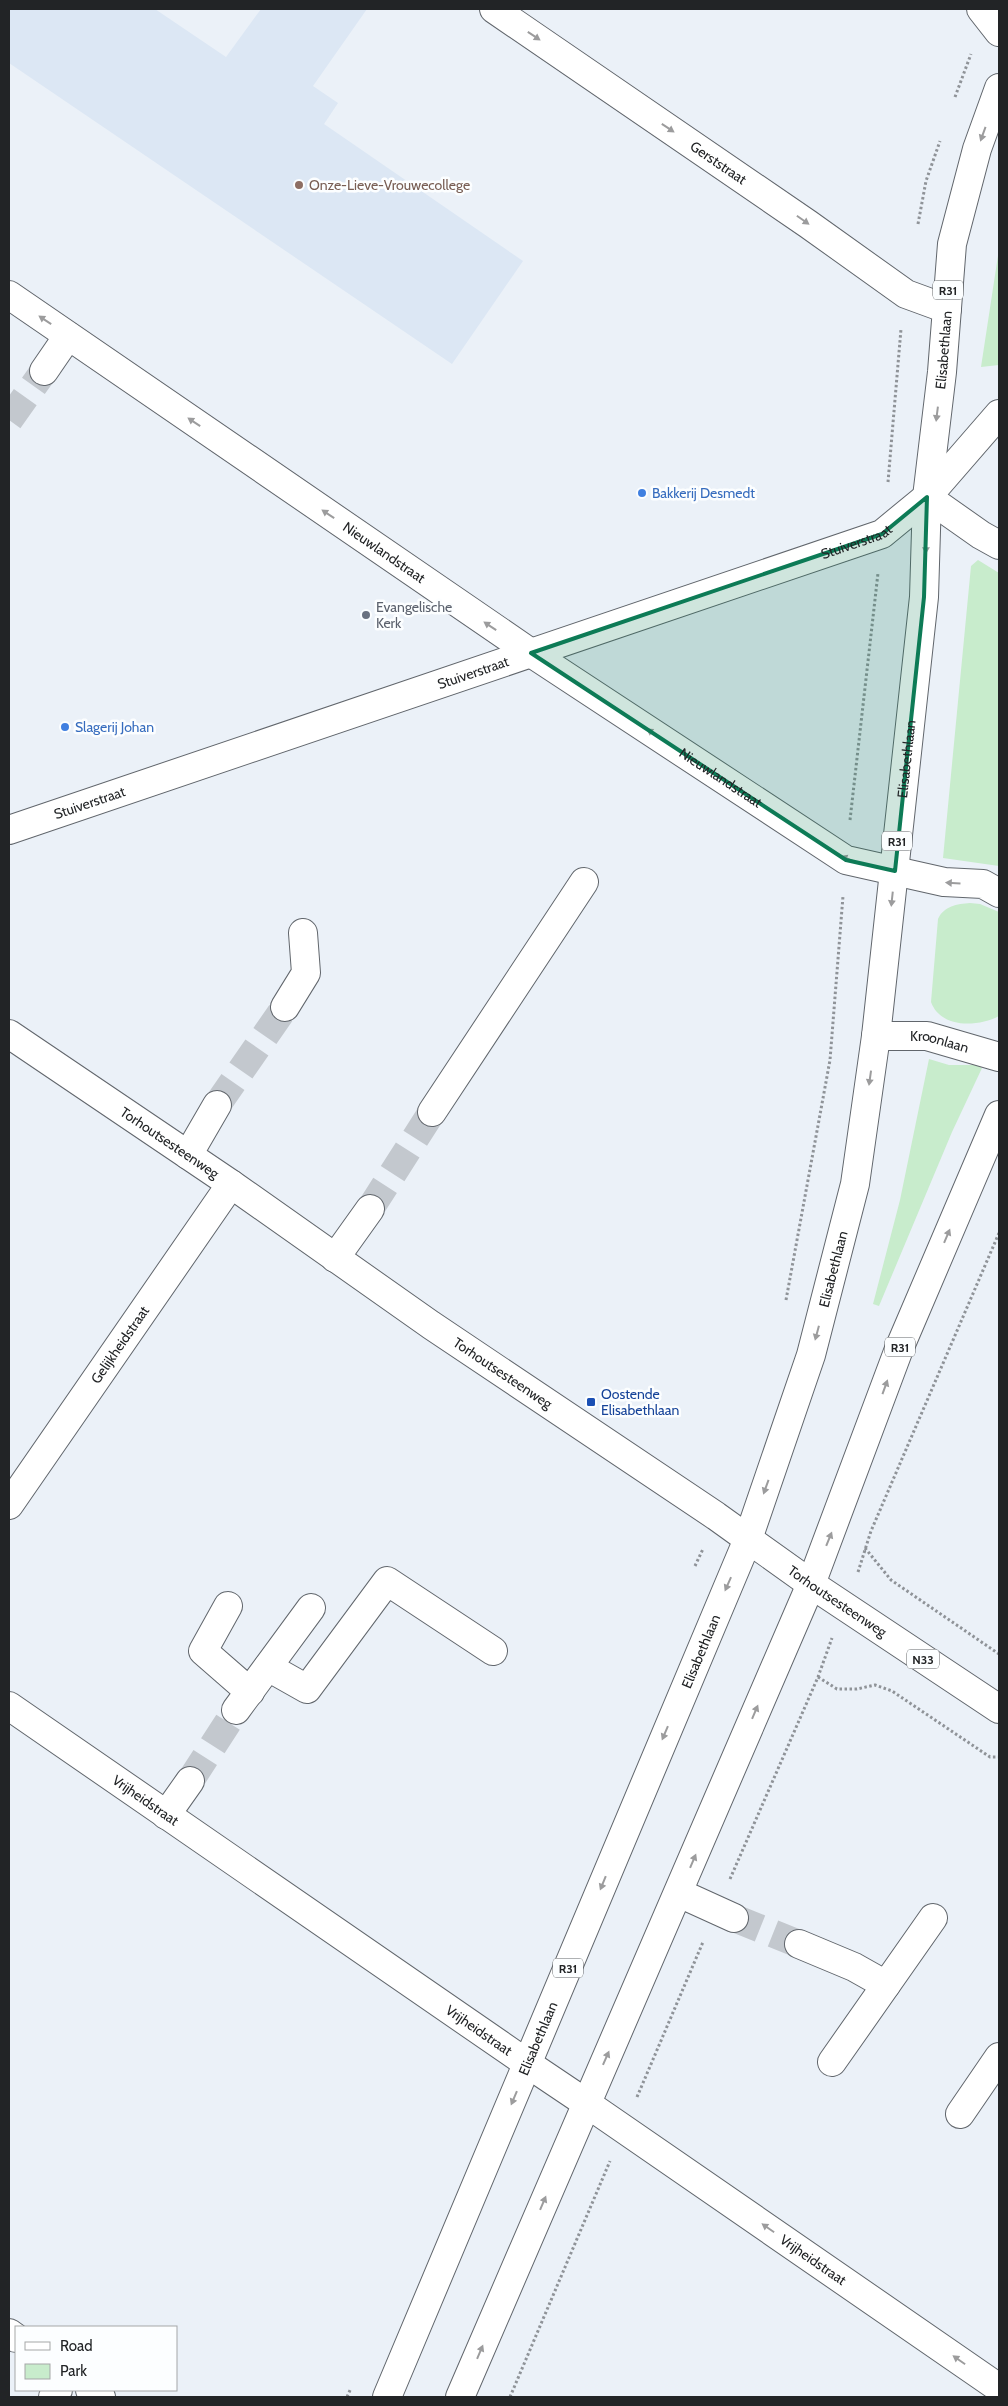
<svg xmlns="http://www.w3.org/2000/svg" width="1008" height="2406" viewBox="0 0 1008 2406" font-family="Cabin,sans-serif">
<rect width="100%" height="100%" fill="#ebf1f8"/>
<!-- built -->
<path fill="#dce7f4" d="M9 9H155L226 57 261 9H367L313 86 338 103 324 124 523 261 452 364 9 63Z"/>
<!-- green -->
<path fill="#c8eccc" d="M999 249V365L981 367Z
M978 560 999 573V866L943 858 971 566Z
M970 903 980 904 999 912V1016C978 1027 941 1029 931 1002L938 919C944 906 957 904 970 903Z
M929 1059 949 1065H977L982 1068 952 1132 879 1306 873 1304 900 1200Z"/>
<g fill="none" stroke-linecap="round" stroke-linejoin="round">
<!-- minor-tunnel -->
<path stroke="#c3c8ce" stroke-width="28" stroke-dasharray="28 14" stroke-linecap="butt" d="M9 420 44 371
M217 1105 285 1007
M370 1209 432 1112
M190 1781 236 1710
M734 1918 799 1944"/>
<!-- minor casing -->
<g stroke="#61666c" stroke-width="30">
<g id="minor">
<path id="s1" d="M494 9 808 224 906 294 947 309"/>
<path d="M981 9 999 32"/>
<path id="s2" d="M9 295 531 653 846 860 944 882 983 884 999 893"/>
<path d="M44 371 68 336"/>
<path id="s3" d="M9 830 882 534 927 497"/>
<path d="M285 1007 306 973 303 933"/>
<path id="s4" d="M9 1034 231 1184 431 1325 716 1516 748 1539"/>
<path id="s5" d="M876 1036H927L999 1057"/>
<path d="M432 1112 584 882"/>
<path d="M188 1155 217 1105"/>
<path d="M335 1258 370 1209"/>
<path id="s6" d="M9 1505 231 1184"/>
<path d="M228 1606 203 1651 250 1692"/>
<path d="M268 1667 307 1689 387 1581 493 1651"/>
<path id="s7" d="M9 1706 528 2064"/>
<path d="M236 1710 311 1608"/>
<path d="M166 1815 190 1781"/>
<path d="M679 1893 734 1918"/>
<path d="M799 1944 854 1967 886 1985"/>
<path d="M832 2062 933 1918"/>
<path id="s8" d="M586 2103 999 2388"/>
<path d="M960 2114 999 2057"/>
<path d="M9 2333 16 2338"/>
<path d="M90 2390 101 2397"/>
<path d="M53 2397 58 2390"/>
</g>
</g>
<!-- major casing -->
<g stroke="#61666c" stroke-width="30">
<g id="major">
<path d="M927 497 999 414"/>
<path d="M927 497 981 535 999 545"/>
<path id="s9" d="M748 1539 811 1584 999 1709"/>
<path d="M528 2064 586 2103"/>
<path id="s10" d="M387 2397 748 1539 811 1355 855 1184 876 1036 924 597 927 497 942 372 952 244 977 149 999 88"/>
<path d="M460 2397 811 1584 899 1349 999 1115"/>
</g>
</g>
<!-- path -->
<path stroke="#8f9398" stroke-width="3" stroke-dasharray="2.5 2.5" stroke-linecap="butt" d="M955 97 971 54
M918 224 926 181 940 141
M888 482 901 329
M850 820 878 573
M786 1300 830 1060 843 896
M865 1548 891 1580 999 1654
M695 1566 703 1549
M858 1572 871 1531 999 1233
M818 1677 837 1689H857L875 1685 892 1691 990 1757H999
M730 1879 818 1677 832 1638
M637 2097 703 1942
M347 2397 351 2388
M510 2397 610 2161"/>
<!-- minor -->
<use href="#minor" stroke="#fff" stroke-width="28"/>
<!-- major -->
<use href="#major" stroke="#fff" stroke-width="28"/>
</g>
<!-- one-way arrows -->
<defs><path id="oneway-solid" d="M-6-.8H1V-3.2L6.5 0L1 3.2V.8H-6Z" transform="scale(1.25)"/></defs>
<g fill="#9c9c9d">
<use href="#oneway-solid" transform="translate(534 36) rotate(34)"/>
<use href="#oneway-solid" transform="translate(668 128) rotate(34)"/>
<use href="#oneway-solid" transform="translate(983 134) rotate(110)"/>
<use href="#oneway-solid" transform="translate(803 220) rotate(35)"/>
<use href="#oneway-solid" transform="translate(45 320) rotate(-146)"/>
<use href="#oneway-solid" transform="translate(937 414) rotate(97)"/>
<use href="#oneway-solid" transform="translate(194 422) rotate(-146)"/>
<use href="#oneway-solid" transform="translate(328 514) rotate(-146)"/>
<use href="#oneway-solid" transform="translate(926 546) rotate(91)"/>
<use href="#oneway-solid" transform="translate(490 626) rotate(-146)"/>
<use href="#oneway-solid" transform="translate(653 733) rotate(-147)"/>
<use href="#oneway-solid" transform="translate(848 859) rotate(-158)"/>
<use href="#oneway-solid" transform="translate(953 883) rotate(-177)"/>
<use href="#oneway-solid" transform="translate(892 899) rotate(96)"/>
<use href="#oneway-solid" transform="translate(870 1078) rotate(98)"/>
<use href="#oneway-solid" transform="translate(947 1236) rotate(-67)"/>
<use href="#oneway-solid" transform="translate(817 1333) rotate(105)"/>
<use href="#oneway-solid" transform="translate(885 1387) rotate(-70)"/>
<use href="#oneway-solid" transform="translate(766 1487) rotate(110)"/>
<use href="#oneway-solid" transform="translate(829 1539) rotate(-68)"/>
<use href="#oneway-solid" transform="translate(728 1584) rotate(114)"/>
<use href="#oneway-solid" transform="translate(755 1712) rotate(-67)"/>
<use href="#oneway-solid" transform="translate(665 1733) rotate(113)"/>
<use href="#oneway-solid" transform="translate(693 1861) rotate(-67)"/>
<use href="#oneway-solid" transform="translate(603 1883) rotate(112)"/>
<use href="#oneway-solid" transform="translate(606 2058) rotate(-66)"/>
<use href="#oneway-solid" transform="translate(514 2098) rotate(113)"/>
<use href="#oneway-solid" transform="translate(543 2203) rotate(-67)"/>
<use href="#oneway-solid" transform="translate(768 2228) rotate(-145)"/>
<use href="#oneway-solid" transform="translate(480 2352) rotate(-67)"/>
<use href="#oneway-solid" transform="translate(959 2360) rotate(-145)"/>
</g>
<!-- marked area -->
<path fill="#0d7b56" fill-opacity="0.2" stroke="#0d7b56" stroke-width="4" stroke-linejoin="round" d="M927 497 924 597 895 871 846 860 531 653 882 534Z"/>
<!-- markers -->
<circle fill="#8d6e63" stroke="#fcfeff" stroke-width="2" cx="299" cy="185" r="5"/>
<g fill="#3f7fe0" stroke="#fcfeff" stroke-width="2">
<circle cx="642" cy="493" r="5"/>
<circle cx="65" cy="727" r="5"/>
</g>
<circle fill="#6b7280" stroke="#fcfeff" stroke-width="2" cx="366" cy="615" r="5"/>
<rect fill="#1a4fb4" stroke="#fcfeff" stroke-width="2" x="586" y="1397" width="10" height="10" rx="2.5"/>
<g text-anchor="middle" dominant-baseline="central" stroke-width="5" stroke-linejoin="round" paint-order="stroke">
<!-- shield labels -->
<g fill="#fcfeff" stroke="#636567" stroke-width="1">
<rect x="933" y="280.5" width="30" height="19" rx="4"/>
<rect x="882" y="831.5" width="30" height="19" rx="4"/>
<rect x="885" y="1337.5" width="30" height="19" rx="4"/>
<rect x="907" y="1649.5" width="32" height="19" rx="4"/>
<rect x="553" y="1958.5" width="30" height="19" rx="4"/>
</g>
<g font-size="12" font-weight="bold" fill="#222426">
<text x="948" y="290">R31</text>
<text x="897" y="841">R31</text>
<text x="900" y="1347">R31</text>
<text x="923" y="1659">N33</text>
<text x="568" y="1968">R31</text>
</g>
<!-- street labels -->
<g font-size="14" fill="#222426" stroke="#fcfeff">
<text stroke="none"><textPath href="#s1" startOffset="272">Gerststraat</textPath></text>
<text stroke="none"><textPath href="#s10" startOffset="2141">Elisabethlaan</textPath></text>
<text stroke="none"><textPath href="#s3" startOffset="895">Stuiverstraat</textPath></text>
<text stroke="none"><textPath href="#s2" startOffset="455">Nieuwlandstraat</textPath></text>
<text stroke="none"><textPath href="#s3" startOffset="490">Stuiverstraat</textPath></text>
<text stroke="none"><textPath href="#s10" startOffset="1730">Elisabethlaan</textPath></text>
<text stroke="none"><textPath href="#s2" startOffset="860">Nieuwlandstraat</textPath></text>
<text stroke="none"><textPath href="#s3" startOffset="85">Stuiverstraat</textPath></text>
<text stroke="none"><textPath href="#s5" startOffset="64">Kroonlaan</textPath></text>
<text stroke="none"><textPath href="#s4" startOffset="194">Torhoutsesteenweg</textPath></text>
<text stroke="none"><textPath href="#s10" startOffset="1214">Elisabethlaan</textPath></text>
<text stroke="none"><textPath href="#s6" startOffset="195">Gelijkheidstraat</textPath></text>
<text stroke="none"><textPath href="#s4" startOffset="599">Torhoutsesteenweg</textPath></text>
<text stroke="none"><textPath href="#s9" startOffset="109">Torhoutsesteenweg</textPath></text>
<text stroke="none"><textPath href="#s10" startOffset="809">Elisabethlaan</textPath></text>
<text stroke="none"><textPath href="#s7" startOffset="166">Vrijheidstraat</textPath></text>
<text stroke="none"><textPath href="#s7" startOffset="571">Vrijheidstraat</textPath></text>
<text stroke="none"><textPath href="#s10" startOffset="389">Elisabethlaan</textPath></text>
<text stroke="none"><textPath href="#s8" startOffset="276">Vrijheidstraat</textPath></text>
</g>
<!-- education labels -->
<g font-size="14" fill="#785e54" stroke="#fcfeff" text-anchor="start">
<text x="309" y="185">Onze-Lieve-Vrouwecollege</text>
</g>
<!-- shop labels -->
<g font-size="14" fill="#366cbe" stroke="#fcfeff" text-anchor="start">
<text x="652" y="493">Bakkerij Desmedt</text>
<text x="75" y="727">Slagerij Johan</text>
</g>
<!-- worship labels -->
<g font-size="14" fill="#5b616d" stroke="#fcfeff" text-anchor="start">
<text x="376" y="607">Evangelische<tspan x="376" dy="16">Kerk</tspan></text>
</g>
<!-- transit labels -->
<g font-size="14" fill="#164399" stroke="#fcfeff" text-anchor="start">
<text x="601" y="1394">Oostende<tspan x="601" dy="16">Elisabethlaan</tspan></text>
</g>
</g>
<!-- border -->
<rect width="1008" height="2406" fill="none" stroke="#222426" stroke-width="20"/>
<!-- legend -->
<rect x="15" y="2326" width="162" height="65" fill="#fcfeff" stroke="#a5a7a8"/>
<rect x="25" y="2342" width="25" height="8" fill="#ffffff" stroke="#a5a7a8"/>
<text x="60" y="2351" font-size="15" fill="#222426">Road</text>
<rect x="25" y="2364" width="25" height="15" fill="#c8eccc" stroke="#a5a7a8"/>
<text x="60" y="2376" font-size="15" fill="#222426">Park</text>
</svg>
